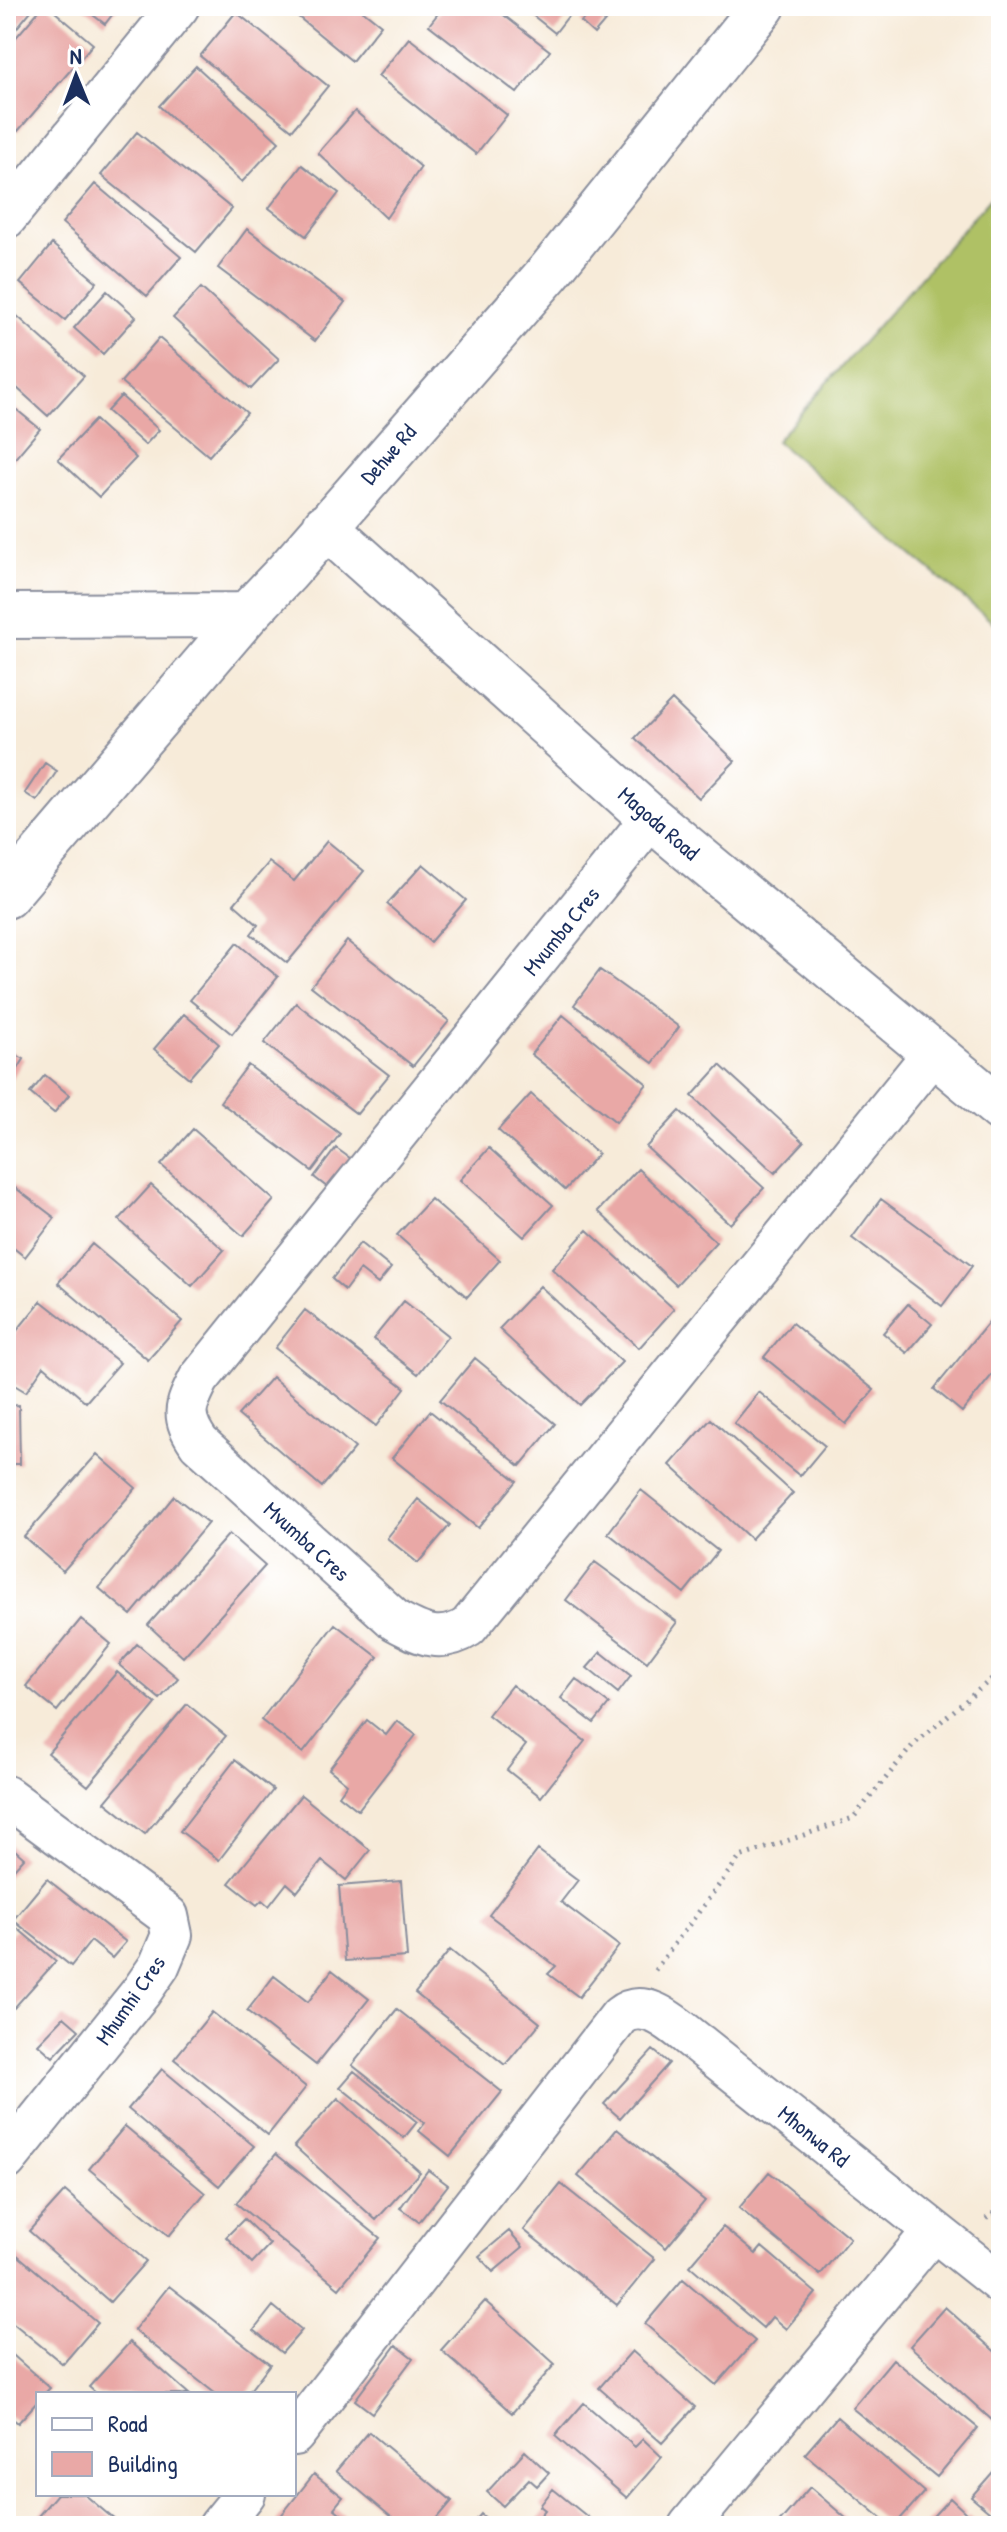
<svg xmlns="http://www.w3.org/2000/svg" width="1007" height="2532" viewBox="0 0 1007 2532" font-family="'Patrick Hand',sans-serif">
<rect width="100%" height="100%" fill="#fff"/>
<filter id="ink" filterUnits="userSpaceOnUse"><feTurbulence type="fractalNoise" baseFrequency=".0125" numOctaves="2"/><feDisplacementMap in="SourceGraphic" scale="16" xChannelSelector="R" yChannelSelector="G"/><feConvolveMatrix kernelMatrix="1 2 1 2 8 2 1 2 1" color-interpolation-filters="sRGB"/></filter>
<filter id="wash" filterUnits="userSpaceOnUse"><feTurbulence type="fractalNoise" baseFrequency=".006" numOctaves="4" result="noise"/><feDisplacementMap in="SourceGraphic" scale="32" xChannelSelector="R" yChannelSelector="G"/><feGaussianBlur stdDeviation="1.8" result="paint"/><feColorMatrix in="noise" values="0 0 0 0 0 0 0 0 0 0 0 0 0 0 0 0 0 1.4 0 .05"/><feComposite in="paint" operator="in"/></filter>
<g filter="url(#wash)">
<rect width="100%" height="100%" fill="#f7ebd9"/>
<!-- garden -->
<path fill="#afc165" stroke="#657862" stroke-width="2" d="M1001 186V629L776 441Z"/>
<g id="blocks">
<!-- building -->
<path fill="#e9a8a6" d="M6 6H35L6 41Z
M43 6H48L93 44 18 131 6 121V49Z
M81 6H119L105 24Z
M285 6H357L381 25 352 61Z
M444 6H492L550 51 517 93 429 25Z
M521 6H576L555 33Z
M594 6 617 7 594 34 581 22Z
M236 12 328 86 292 130 200 56Z
M409 38 507 115 476 154 378 76Z
M196 66 279 142 242 182 159 106Z
M355 111 421 167 386 218 318 153Z
M137 132 232 209 196 252 101 175Z
M302 165 339 193 306 236 269 208Z
M95 184 181 257 147 296 62 223Z
M247 229 345 302 315 341 218 268Z
M52 244 97 282 65 320 20 283Z
M201 288 279 359 251 389 173 318Z
M107 291 136 317 103 354 74 328Z
M6 306 84 376 48 416 6 378Z
M159 338 247 413 209 456 121 382Z
M121 396 159 430 145 445 107 411Z
M6 401 40 429 6 469Z
M95 420 136 458 99 497 58 459Z
M672 700 735 761 699 798 635 738Z
M45 763 57 771 37 801 25 793Z
M327 841 364 871 287 963 251 934 258 925 234 904 269 862 294 881Z
M423 864 466 900 430 942 387 904Z
M347 941 449 1021 413 1066 311 986Z
M237 943 278 977 232 1034 190 1000Z
M600 970 679 1027 653 1063 574 1005Z
M296 1003 389 1075 357 1114 264 1043Z
M184 1014 219 1044 189 1078 154 1049Z
M563 1015 647 1084 616 1122 531 1054Z
M6 1049 24 1059 12 1079 6 1076Z
M248 1065 340 1134 312 1171 220 1102Z
M720 1065 804 1142 775 1173 692 1096Z
M45 1075 69 1095 54 1113 30 1093Z
M531 1094 598 1154 565 1190 498 1130Z
M680 1111 764 1188 730 1224 646 1147Z
M193 1129 274 1200 243 1236 161 1165Z
M336 1148 354 1161 332 1191 314 1177Z
M489 1148 553 1205 524 1237 460 1180Z
M638 1169 716 1242 676 1285 598 1211Z
M9 1183 55 1218 25 1257 6 1242V1187Z
M151 1185 224 1250 192 1286 119 1220Z
M431 1199 500 1260 467 1297 397 1235Z
M881 1199 972 1266 942 1306 852 1238Z
M587 1230 674 1309 639 1348 552 1269Z
M360 1243 391 1268 378 1284 360 1270 345 1290 332 1279Z
M92 1244 182 1321 148 1360 58 1283Z
M540 1286 622 1362 580 1405 499 1329Z
M41 1301 120 1363 86 1402 44 1366 26 1392 6 1380V1344Z
M404 1301 448 1336 418 1374 373 1339Z
M908 1304 932 1324 907 1353 883 1333Z
M1001 1307V1364L962 1412 934 1389Z
M305 1310 405 1388 376 1426 275 1348Z
M792 1323 874 1390 846 1424 764 1357Z
M475 1358 555 1424 520 1466 440 1400Z
M272 1377 355 1448 322 1487 238 1415Z
M759 1392 825 1446 800 1476 734 1423Z
M19 1405 20 1464H6V1406Z
M430 1411 517 1481 478 1528 392 1458Z
M711 1419 793 1493 751 1539 670 1465Z
M97 1454 136 1488 63 1571 24 1537Z
M641 1490 718 1551 684 1593 608 1533Z
M174 1496 208 1523 131 1615 99 1588Z
M418 1499 450 1525 418 1563 387 1538Z
M229 1534 265 1566 183 1657 148 1625Z
M595 1562 677 1622 647 1662 566 1600Z
M81 1619 111 1644 57 1711 26 1686Z
M335 1624 378 1657 303 1753 261 1720Z
M137 1644 178 1678 160 1699 119 1665Z
M601 1652 631 1676 618 1693 587 1668Z
M117 1672 156 1704 88 1786 48 1753Z
M576 1679 609 1704 594 1723 561 1698Z
M512 1685 585 1741 541 1797 507 1770 526 1745 488 1715Z
M187 1704 226 1736 145 1834 105 1802Z
M367 1720 386 1735 397 1721 416 1735 358 1810 339 1795 347 1784 329 1769Z
M235 1760 273 1790 219 1860 180 1831Z
M301 1795 370 1850 346 1880 322 1861 297 1892 287 1883 269 1906 262 1900 257 1905 229 1883Z
M6 1842 24 1858 6 1878Z
M538 1850 578 1880 561 1902 619 1946 579 1997 548 1974 556 1966 489 1915Z
M47 1879 126 1942 112 1958 91 1941 71 1966 13 1920Z
M401 1881 407 1957 345 1961 339 1886Z
M17 1928 56 1961 14 2008 6 2002V1940Z
M450 1950 540 2023 505 2065 415 1993Z
M332 1970 369 1999 316 2065 247 2011 274 1976 308 2002Z
M397 2009 502 2092 450 2156 419 2131 425 2123 352 2065Z
M212 2012 306 2087 268 2135 174 2059Z
M64 2017 79 2030 53 2057 38 2044Z
M653 2050 669 2063 620 2118 604 2104Z
M162 2069 254 2146 219 2186 128 2109Z
M354 2071 417 2122 404 2138 340 2087Z
M338 2098 420 2172 376 2220 294 2146Z
M125 2126 205 2193 169 2236 89 2169Z
M617 2129 705 2201 666 2248 578 2176Z
M276 2154 380 2238 339 2288 236 2203Z
M428 2170 448 2185 419 2222 400 2208Z
M769 2172 850 2238 820 2275 739 2208Z
M561 2184 655 2259 617 2305 524 2230Z
M65 2191 146 2261 110 2302 29 2231Z
M244 2219 270 2244 252 2263 226 2237Z
M723 2227 756 2254 762 2247 816 2293 786 2329 772 2317 763 2328 690 2266Z
M509 2231 523 2247 493 2272 479 2256Z
M9 2248 98 2323 63 2364 6 2317V2252Z
M683 2279 755 2341 716 2385 645 2324Z
M169 2286 270 2364 247 2394H216L134 2330Z
M485 2301 555 2364 512 2413 441 2350Z
M273 2306 302 2330 282 2353 254 2330Z
M945 2307 1001 2357V2413L993 2421 910 2346Z
M130 2342 189 2394H97L89 2387Z
M396 2345 413 2358 372 2413 355 2400Z
M6 2349 50 2388 44 2394H38V2401L18 2423 6 2413Z
M632 2351 695 2407 662 2443 599 2388Z
M893 2359 978 2428 937 2477 852 2408Z
M584 2403 635 2447 643 2439 662 2457 627 2498 555 2436Z
M837 2417 924 2492 894 2526H891L805 2454Z
M369 2432 452 2501 431 2526H402L336 2471Z
M525 2451 549 2473 537 2486 529 2479 503 2506 487 2492Z
M999 2465 1001 2467V2522L971 2497Z
M314 2474 343 2497 334 2508 356 2526H282L276 2522Z
M810 2487 855 2526H776Z
M553 2489 599 2526H532L545 2510 540 2506Z
M57 2494H84L122 2526H35L32 2523Z
M950 2498 967 2514 955 2526H924Z
M481 2514 495 2526H471Z
M969 2516 981 2526H961Z"/>
</g>
</g>
<g filter="url(#ink)">
<use href="#blocks" fill-opacity="0" stroke="#898d9c" stroke-width="2"/>
<g fill="none" stroke-linecap="round" stroke-linejoin="round">
<!-- minor casing -->
<g stroke="#898d9c" stroke-width="44">
<path id="minor" d="M6 218 179 6
M651 818 199 1379C185 1407 180 1415 199 1443L396 1621C422 1635 441 1644 468 1627L933 1053
M6 1796 168 1916 172 1935 159 1966 141 1992 6 2160
M294 2435 620 2016C647 1995 677 2028 699 2044L1001 2284
M219 2526 245 2494
M689 2526 933 2231"/>
</g>
<!-- tertiary casing -->
<g stroke="#898d9c" stroke-width="48">
<path id="tertiary" d="M325 526 651 818 1001 1109
M6 616 246 615
M6 896 246 615 287 572 549 272 763 6"/>
</g>
<!-- path -->
<path stroke="#898d9c" stroke-width="5" stroke-dasharray="2 6" stroke-linecap="butt" d="M655 1970 740 1857 853 1818 913 1745 1001 1671
M986 2219 1001 2208"/>
<!-- minor -->
<use href="#minor" stroke="#fff" stroke-width="40"/>
<!-- tertiary -->
<use href="#tertiary" stroke="#fff" stroke-width="44"/>
</g>
</g>
<g text-anchor="middle" dominant-baseline="central" stroke-width="7" stroke-linejoin="round" paint-order="stroke">
<!-- street labels -->
<g font-size="22" fill="#1b2f5e" stroke="#fff">
<text transform="translate(388 454) rotate(-49)">Dehwe Rd</text>
<text transform="translate(659 823) rotate(41)">Magoda Road</text>
<text transform="translate(561 931) rotate(-51)">Mvumba Cres</text>
<text transform="translate(307 1541) rotate(42)">Mvumba Cres</text>
<text transform="translate(130 2000) rotate(-55)">Mhumhi Cres</text>
<text transform="translate(814 2136) rotate(39)">Mhonwa Rd</text>
</g>
</g>
<!-- margin -->
<rect width="1007" height="2532" fill="none" stroke="#fff" stroke-width="32"/>
<!-- legend -->
<rect x="36" y="2392" width="260" height="104" fill="#ffffff" stroke="#a4acbf" stroke-width="2"/>
<rect x="52" y="2418" width="40" height="12" fill="#ffffff" stroke="#a4acbf" stroke-width="2"/>
<text x="108" y="2432" font-size="24" fill="#1b2f5e">Road</text>
<rect x="52" y="2452" width="40" height="24" fill="#e9a8a6" stroke="#a4acbf" stroke-width="2"/>
<text x="108" y="2472" font-size="24" fill="#1b2f5e">Building</text>
<!-- north arrow -->
<g transform="translate(76 76) rotate(359)" stroke="#ffffff" stroke-width="6" paint-order="stroke">
<path d="M0-6L14 30L0 20L-14 30Z" fill="#1b2f5e"/>
<text y="-12" font-size="22" font-weight="bold" text-anchor="middle" fill="#1b2f5e">N</text>
</g>
</svg>
